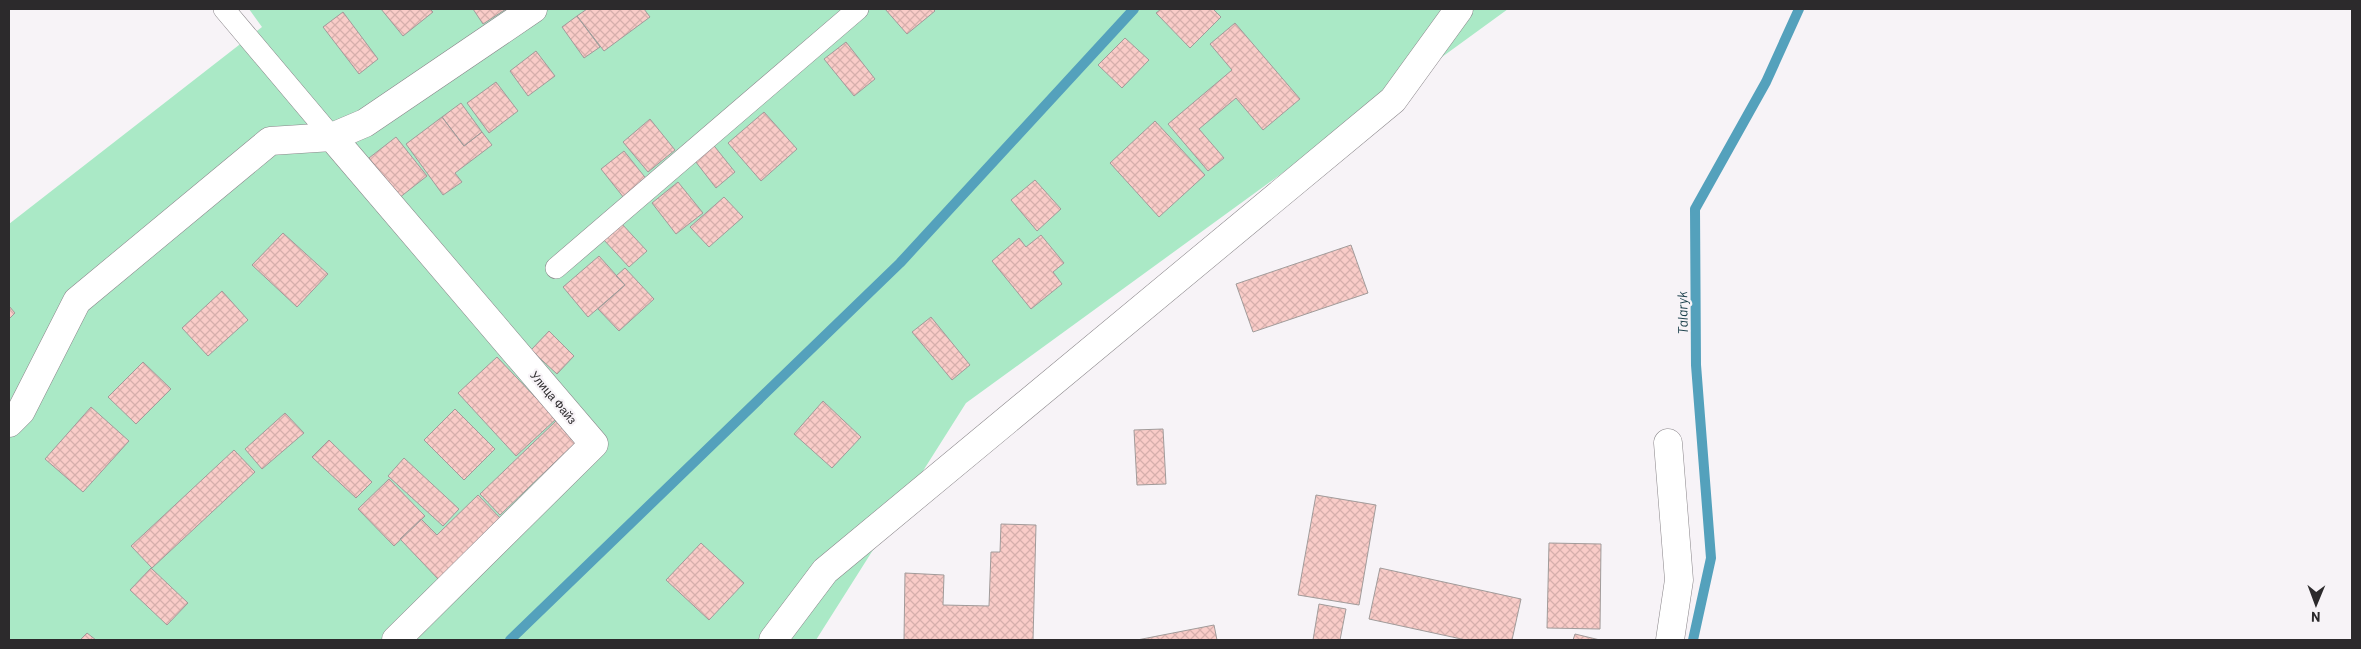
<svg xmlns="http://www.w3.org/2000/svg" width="2361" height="649" viewBox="0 0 2361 649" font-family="Barlow,sans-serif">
<defs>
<pattern id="building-cross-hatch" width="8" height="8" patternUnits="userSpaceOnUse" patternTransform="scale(1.25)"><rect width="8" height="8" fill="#f9ccc8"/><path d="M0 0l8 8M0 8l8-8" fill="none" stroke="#d6afac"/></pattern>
</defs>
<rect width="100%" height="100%" fill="#f7f3f7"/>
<!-- green -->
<path fill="#aae9c6" d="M249 9H1508L966 403 816 640H9V224L262 27Z"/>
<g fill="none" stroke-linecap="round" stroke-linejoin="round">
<!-- stream -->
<path stroke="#54a1bc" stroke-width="10" d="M510 640 900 263 1134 9
M1693 640 1711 558 1696 365 1695 209 1766 82 1799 9"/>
</g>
<!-- building -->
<path fill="url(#building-cross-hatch)" stroke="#a19b9a" d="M381 9H430L433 12 403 36Z
M473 9H506L483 24Z
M587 9H644L650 17 604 51 577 16Z
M885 9H933L935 11 907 34Z
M1161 9H1213L1221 17 1190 48 1156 13Z
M343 12 378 59 359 74 323 27Z
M577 16 600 47 584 58 562 27Z
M1235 23 1300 99 1263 130 1236 98 1199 129 1224 158 1208 171 1168 124 1232 70 1210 44Z
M1125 38 1149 60 1122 88 1098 65Z
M846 42 875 79 854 96 824 59Z
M536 51 555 76 528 96 510 71Z
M496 82 518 111 489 133 467 103Z
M461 103 482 132 464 146 442 117Z
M764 112 797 149 761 181 728 143Z
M442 117 464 146 482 132 492 145 455 173 462 182 443 195 406 144Z
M650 119 675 150 648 172 623 142Z
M1155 121 1205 175 1159 217 1110 163Z
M396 137 427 176 399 198 369 158Z
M711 142 735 172 716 188 692 157Z
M624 151 648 181 624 198 601 169Z
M1035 180 1061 209 1037 231 1011 200Z
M678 182 703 213 676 234 652 203Z
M724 197 743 217 709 247 690 227Z
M621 223 647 251 629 267 603 239Z
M283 233 328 274 297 307 252 265Z
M1041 235 1064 263 1053 272 1062 284 1031 309 992 261 1019 238 1026 247Z
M1351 245 1368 293 1253 332 1236 284Z
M599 256 625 285 588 317 563 287Z
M625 268 654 299 619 331 598 309 625 285 616 276Z
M222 291 248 320 208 356 182 328Z
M9 306 15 313 9 319Z
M931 317 970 365 952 380 912 332Z
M549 331 574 356 557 374 531 350Z
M497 357 556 419 516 456 458 393Z
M143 362 171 389 136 424 108 397Z
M823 401 861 437 832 468 794 434Z
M91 407 129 441 83 492 45 459Z
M455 409 495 449 464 480 424 440Z
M285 413 304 433 262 469 245 449Z
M556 421 576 442 500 515 480 494Z
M1163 429 1166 484 1137 485 1134 430Z
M329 440 372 482 356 498 312 457Z
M234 450 255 472 152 568 131 546Z
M404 458 459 509 443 526 388 476Z
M389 479 425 516 394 546 358 509Z
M478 495 502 520 439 580 400 539 421 519 437 535Z
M1316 495 1376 505 1359 605 1298 595Z
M1001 524 1036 525 1033 640H904L905 573 944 575 943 605 989 606 991 552H1000Z
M701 543 744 583 709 620 666 580Z
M1549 543 1601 544 1600 629 1547 628Z
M151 568 188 603 167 625 130 590Z
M1380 568 1521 599 1512 640H1466L1369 619Z
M1319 604 1346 609 1340 640H1313Z
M1214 625 1217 640H1137Z
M87 633 96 640H80Z
M1575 634 1600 640H1573Z"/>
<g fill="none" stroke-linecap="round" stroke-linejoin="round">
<!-- service casing -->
<g stroke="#8a868a" stroke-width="22">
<path id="service" d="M224 9 332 137
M556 268 858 9"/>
</g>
<!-- minor casing -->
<g stroke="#8a868a" stroke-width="29">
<path id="minor" d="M332 137 594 444 396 640
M9 423 21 411 77 301 270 141 332 137 365 123 533 9
M1668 443 1679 580 1670 640
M773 640 825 571 1393 100 1459 9"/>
</g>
<!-- service -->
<use href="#service" stroke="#fff" stroke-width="21"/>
<!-- minor -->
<use href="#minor" stroke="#fff" stroke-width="28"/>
</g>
<g text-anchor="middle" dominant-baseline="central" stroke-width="4.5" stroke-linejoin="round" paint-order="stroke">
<!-- street labels -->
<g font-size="12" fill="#2c2a2c" stroke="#f7f3f7">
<text transform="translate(554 397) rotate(50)">Улица Файз</text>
</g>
<!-- water labels -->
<g font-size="14" font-style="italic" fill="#1a3f4b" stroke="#f7f3f7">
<text transform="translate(1682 313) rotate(-91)">Talaryk</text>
</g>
</g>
<!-- border -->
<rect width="2361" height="649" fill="none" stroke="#2c2a2c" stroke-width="20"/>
<!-- north arrow -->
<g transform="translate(2316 604) rotate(181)" stroke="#f7f3f7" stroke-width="4" paint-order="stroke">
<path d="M0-4L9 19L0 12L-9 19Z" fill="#2c2a2c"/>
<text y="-8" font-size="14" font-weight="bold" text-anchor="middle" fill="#2c2a2c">N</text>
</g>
</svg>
